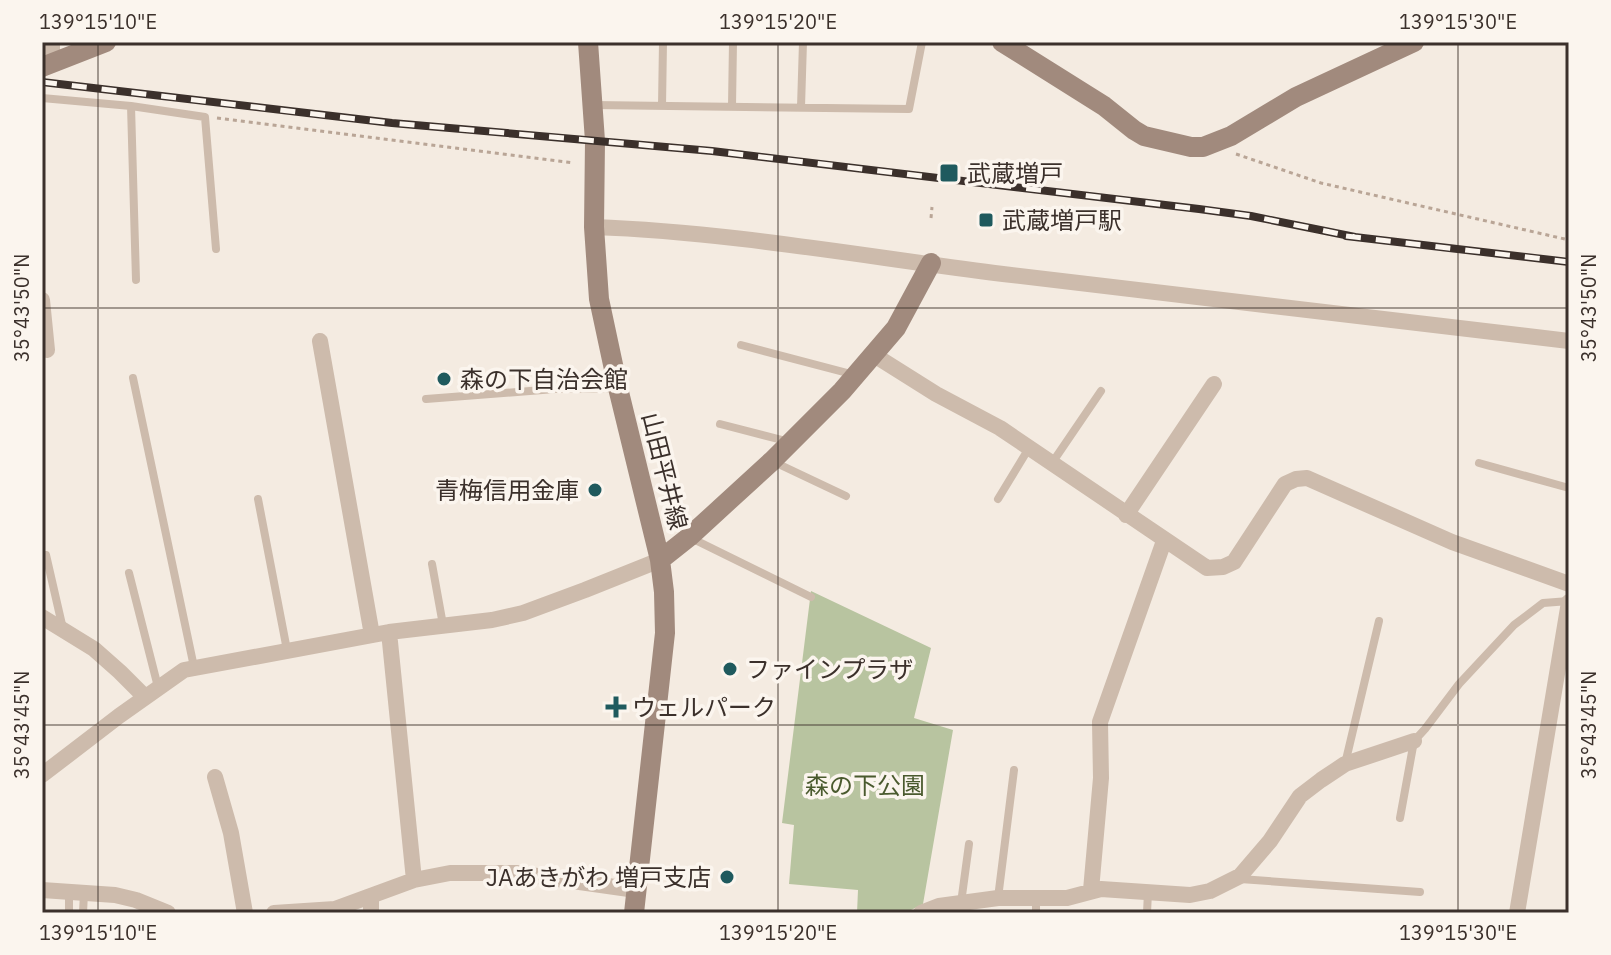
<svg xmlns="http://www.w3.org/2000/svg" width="1611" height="955" viewBox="0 0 1611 955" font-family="'IBM Plex Sans','Noto Sans JP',sans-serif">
<rect width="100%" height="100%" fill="#f4ebe1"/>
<!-- green -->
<path fill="#b8c4a0" d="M811 591 931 648 914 718 953 730 923 904 905 913H857L858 890 789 884 794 825 782 823Z"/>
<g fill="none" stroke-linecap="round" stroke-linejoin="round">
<!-- path -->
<path stroke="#b9a596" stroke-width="3" stroke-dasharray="4 4" stroke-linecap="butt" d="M217 118 574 163
M1236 154 1321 183 1569 240
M931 218 932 207"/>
<!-- lane -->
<path stroke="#cdbbac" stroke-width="8" d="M42 98 131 106 205 117 216 249
M594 105 909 109 922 42
M131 106 136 280
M662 106 663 42
M732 106 733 42
M801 107 803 42
M741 345 855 375
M133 378 194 667
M426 399 555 389 617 388
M720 424 790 442
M772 461 846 496
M1052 463 1101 391
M1479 463 1569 488
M258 499 287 650
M998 499 1029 448
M689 537 811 597
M46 555 63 629
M432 564 443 625
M129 573 158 687
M1345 764 1379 621
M1400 818 1414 741 1425 729 1459 684 1514 625 1543 603 1569 601
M1240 879 1420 892
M998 898 1014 770
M961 903 969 844
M69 913V893
M83 913 84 893
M1036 913V898
M1147 913 1148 892"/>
<!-- street -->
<path stroke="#cdbbac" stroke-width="16" d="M52 63V42
M594 227C731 232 867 257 1003 274 1192 297 1380 318 1569 341
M42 300 47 350
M320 341 372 635
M874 355 936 394 1000 428 1207 568 1223 567 1234 562 1285 484 1296 479 1307 478 1452 542 1569 584
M1126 515 1214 384
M42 617 94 649 120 672 145 697
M389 632 414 880
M42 775 119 716 184 670 389 632 492 620 523 613 585 590 660 560
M215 777 231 833 245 913
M42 890 115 895 136 900 168 913
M1091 890 1101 778 1100 722 1164 541
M274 913 335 909 414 880 450 873H516L636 890
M371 913V897
M921 913 939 906 998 898H1067L1101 889 1190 895 1210 891 1240 876 1270 841 1300 796 1321 780 1345 764 1414 741
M1517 913 1569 602"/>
<!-- secondary -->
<path stroke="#a18a7d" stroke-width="20" d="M588 42 595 141 594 227 599 299 618 388 660 560 664 592 665 633 634 913
M1002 42 1104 106 1134 130 1144 136 1191 147H1203L1231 136 1296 97 1414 42
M42 67 106 42
M660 560 689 537 772 461 842 391 896 328 931 263"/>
<!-- rail casing -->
<g stroke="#3b302b" stroke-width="8">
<path id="rail" d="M42 82 392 123 712 151 1199 209 1251 216 1355 237
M1346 236 1569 262"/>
</g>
<!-- rail -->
<use href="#rail" stroke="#fbf5ee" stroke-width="5" stroke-dasharray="15" stroke-linecap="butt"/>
</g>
<!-- ticks -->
<path fill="none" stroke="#3b302b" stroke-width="2" stroke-opacity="0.45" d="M98 42V913M778 42V913M1458 42V913M42 308H1569M42 725H1569"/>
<!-- markers -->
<g fill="#1f5a5e" stroke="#fbf5ee" stroke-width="3">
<rect x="939" y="163" width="20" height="20" rx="4"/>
<rect x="978" y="212" width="16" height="16" rx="4"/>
<circle cx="444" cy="379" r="8"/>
<circle cx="595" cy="490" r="8"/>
<circle cx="730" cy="669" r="8"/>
<path d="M612 695h8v8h8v8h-8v8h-8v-8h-8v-8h8z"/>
<circle cx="727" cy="877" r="8"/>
</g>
<g text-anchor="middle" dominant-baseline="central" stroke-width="7" stroke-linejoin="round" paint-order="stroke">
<!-- poi labels -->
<g font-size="24" fill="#3b302b" stroke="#fbf5ee" text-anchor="start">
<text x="967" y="173">武蔵増戸</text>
<text x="1002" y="220">武蔵増戸駅</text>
<text x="460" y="379">森の下自治会館</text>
<text x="579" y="490" text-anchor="end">青梅信用金庫</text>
<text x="746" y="669">ファインプラザ</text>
<text x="632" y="707">ウェルパーク</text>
<text x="711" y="877" text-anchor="end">JAあきがわ 増戸支店</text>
</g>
<!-- street labels -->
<g font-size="24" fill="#3b302b" stroke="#fbf5ee">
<text transform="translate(665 471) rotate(76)">山田平井線</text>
</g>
<!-- park labels -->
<g font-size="24" fill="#4a5a2e" stroke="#fbf5ee">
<text x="865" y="785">森の下公園</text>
</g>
</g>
<!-- border -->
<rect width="1611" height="955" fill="none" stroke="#fbf5ee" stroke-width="88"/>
<rect x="44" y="44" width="1523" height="867" fill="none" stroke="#3b302b" stroke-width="3"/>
<g font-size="20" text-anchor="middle" fill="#3b302b">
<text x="98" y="29">139°15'10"E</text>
<text x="778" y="29">139°15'20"E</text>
<text x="1458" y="29">139°15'30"E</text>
<text transform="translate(22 308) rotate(-90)" y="7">35°43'50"N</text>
<text transform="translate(1589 308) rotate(-90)" y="7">35°43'50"N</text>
<text transform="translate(22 725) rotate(-90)" y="7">35°43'45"N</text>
<text transform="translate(1589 725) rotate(-90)" y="7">35°43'45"N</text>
<text x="98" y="940">139°15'10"E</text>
<text x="778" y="940">139°15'20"E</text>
<text x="1458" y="940">139°15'30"E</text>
</g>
</svg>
